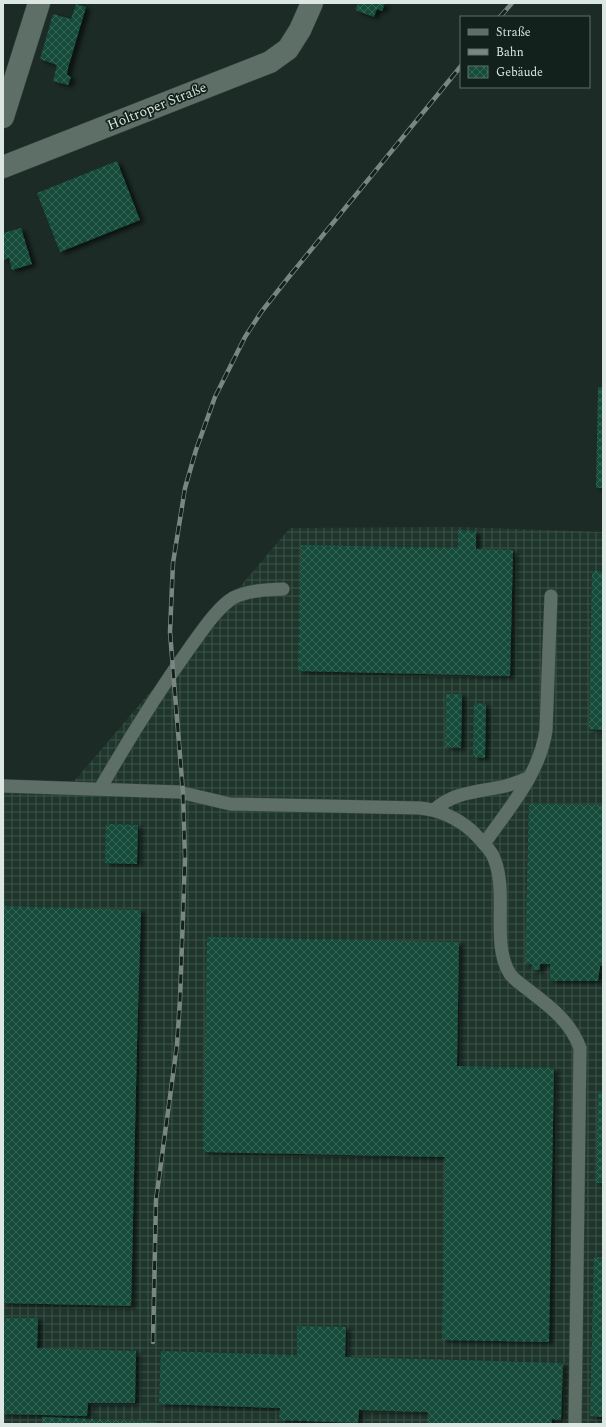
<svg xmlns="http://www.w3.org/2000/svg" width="606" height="1427" viewBox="0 0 606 1427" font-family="Spectral,serif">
<defs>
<pattern id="industrial-grid" width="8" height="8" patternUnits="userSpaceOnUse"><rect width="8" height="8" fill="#1f362d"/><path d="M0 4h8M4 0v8" fill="none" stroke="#3f534b"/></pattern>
<pattern id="building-cross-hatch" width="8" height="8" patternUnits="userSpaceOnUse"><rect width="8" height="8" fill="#154c3a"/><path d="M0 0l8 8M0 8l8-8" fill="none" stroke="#366656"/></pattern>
<filter id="shadow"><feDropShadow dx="4.5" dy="2.5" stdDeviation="2" flood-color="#0009"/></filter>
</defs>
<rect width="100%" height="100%" fill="#1c2b25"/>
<!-- industrial -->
<path fill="url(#industrial-grid)" d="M457 527 603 532V1424H3V784L71 785 290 528Z"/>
<!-- building -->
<path fill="url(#building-cross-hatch)" filter="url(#shadow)" d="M358 3H385L382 11 377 9 374 17 355 10Z
M76 4 86 7 68 68 67 75 71 77 68 85 53 81 57 65 40 59 53 14 71 19Z
M117 161 140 220 60 252 37 193Z
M21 228 32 264 12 270 9 258 3 260V233Z
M598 387H603V488H596Z
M458 530 476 531V549L513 550 510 676 298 671 301 545 458 548Z
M592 571H603V730L589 729Z
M446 694H462L461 748 445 747Z
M474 703 486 704 485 758 473 757Z
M529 804 603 805V966H600L598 981H550V964H540V970H532V964L525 963Z
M106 824 138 825 137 864 105 863Z
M3 906 141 910 137 1044 131 1306 3 1303Z
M207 937 459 942 457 1066 554 1068 549 1342 442 1340 445 1157 203 1152Z
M598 1092H603V1183H596Z
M594 1257H603V1417L590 1416Z
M3 1318H38L37 1348 136 1351 135 1403H88L87 1416 3 1414Z
M297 1326 346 1327 345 1357 563 1363 561 1420 552 1419V1424H428V1412L359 1410 358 1423 279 1420 280 1408 159 1404 161 1351 297 1355Z
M42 1417 156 1422V1424H42Z"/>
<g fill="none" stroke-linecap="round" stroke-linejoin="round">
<!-- lane casing -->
<g stroke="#394641" stroke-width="14">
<path id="lane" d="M3 786 179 792 230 804 420 808C440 810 457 818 472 831 479 838 487 846 492 854 510 888 490 943 510 974 515 981 525 987 531 992 552 1008 571 1023 580 1048L575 1424
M100 789C128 740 158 692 191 646 202 631 217 608 233 598 248 590 267 590 283 589
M434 810C454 792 476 792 501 787 510 785 519 782 528 778
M484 844C508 809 540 774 546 730L551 596"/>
</g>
<!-- street casing -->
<g stroke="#394641" stroke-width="23">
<path id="street" d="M3 117 39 3
M3 167 270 62 288 49 300 30 312 3"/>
</g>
<!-- lane -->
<use href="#lane" stroke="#5e6f67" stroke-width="13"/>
<!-- street -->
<use href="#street" stroke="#5e6f67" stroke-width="22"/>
<!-- rail casing -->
<g stroke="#798681" stroke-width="4.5">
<path id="rail" d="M500 17 512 3
M153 1342 156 1200 177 1045 180 1000 185 858 183 793 170 632 173 563 185 488 196 450 215 397 245 337 262 311 288 278 461 66"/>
</g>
<!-- rail -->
<use href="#rail" stroke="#12211b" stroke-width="3" stroke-dasharray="9" stroke-linecap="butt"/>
</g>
<g text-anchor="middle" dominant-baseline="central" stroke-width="3.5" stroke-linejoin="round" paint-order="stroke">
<!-- street labels -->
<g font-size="14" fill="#dce6e2" stroke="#12211b">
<text transform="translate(157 106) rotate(-22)">Holtroper Straße</text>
</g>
</g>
<!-- border -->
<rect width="606" height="1427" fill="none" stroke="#dce6e2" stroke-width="8"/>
<!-- legend -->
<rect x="460" y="16" width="130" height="72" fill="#12211b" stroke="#63706b"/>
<rect x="468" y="29" width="20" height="6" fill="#5e6f67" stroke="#63706b"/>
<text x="496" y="36" font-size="12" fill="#dce6e2">Straße</text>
<rect x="468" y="49" width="20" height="6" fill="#798681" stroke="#63706b"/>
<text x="496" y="56" font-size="12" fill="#dce6e2">Bahn</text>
<rect x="468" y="66" width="20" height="12" fill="url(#building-cross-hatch)" stroke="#63706b"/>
<text x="496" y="76" font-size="12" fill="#dce6e2">Gebäude</text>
</svg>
